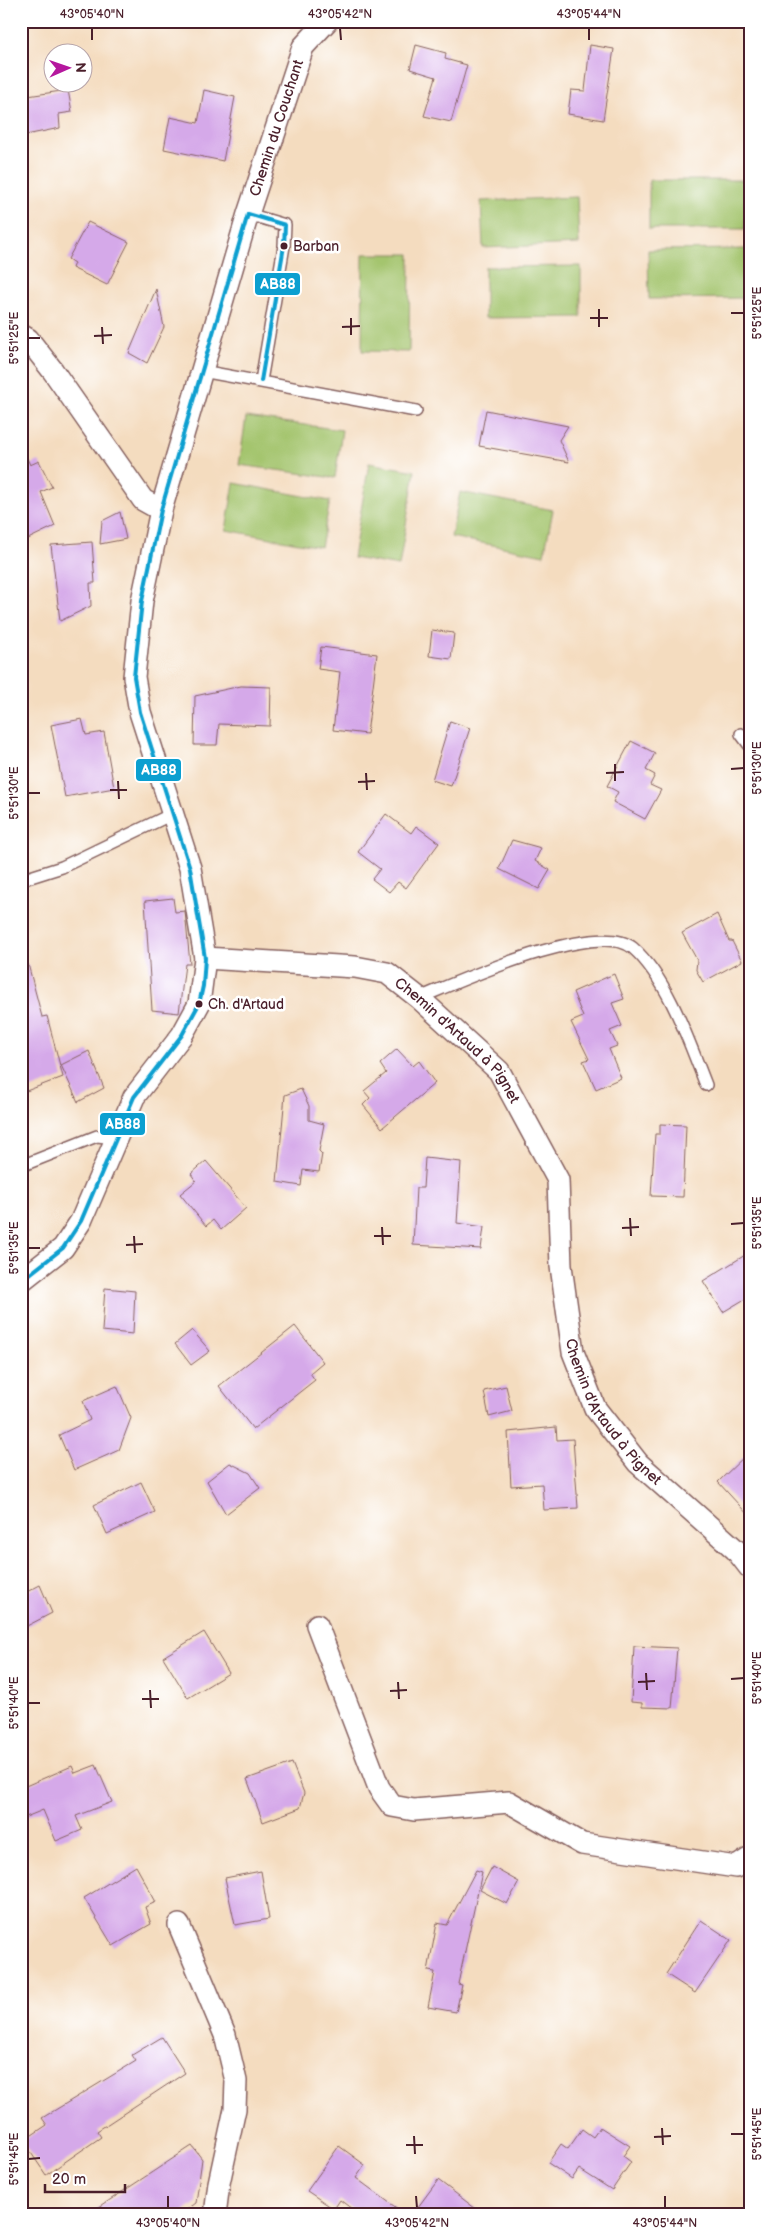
<svg xmlns="http://www.w3.org/2000/svg" width="771" height="2236" viewBox="0 0 771 2236" font-family="'Balsamiq Sans',sans-serif">
<rect width="100%" height="100%" fill="#fff"/>
<filter id="ink" filterUnits="userSpaceOnUse"><feTurbulence type="fractalNoise" baseFrequency=".02" numOctaves="2"/><feDisplacementMap in="SourceGraphic" scale="10" xChannelSelector="R" yChannelSelector="G"/><feConvolveMatrix kernelMatrix="1 2 1 2 8 2 1 2 1" color-interpolation-filters="sRGB"/></filter>
<filter id="wash" filterUnits="userSpaceOnUse"><feTurbulence type="fractalNoise" baseFrequency=".0096" numOctaves="4" result="noise"/><feDisplacementMap in="SourceGraphic" scale="20" xChannelSelector="R" yChannelSelector="G"/><feGaussianBlur stdDeviation="1.12" result="paint"/><feColorMatrix in="noise" values="0 0 0 0 0 0 0 0 0 0 0 0 0 0 0 0 0 1.4 0 .05"/><feComposite in="paint" operator="in"/></filter>
<g filter="url(#wash)">
<rect width="100%" height="100%" fill="#f4dcbf"/>
<!-- green -->
<path fill="#a4c56e" stroke="#77724c" d="M649 180H745V229H649Z
M577 197 579 244 483 248 481 201Z
M746 249V298L649 299 648 250Z
M363 254H410L409 352 362 351Z
M581 266V317L485 318V267Z
M246 417 342 430 335 478 239 465Z
M369 463 415 471 399 566 353 558Z
M234 483 330 501 321 547 226 530Z
M460 492 553 510 544 555 451 537Z"/>
<g id="blocks">
<!-- building -->
<path fill="#d5a9e9" d="M416 45 446 53 445 59 467 65 451 122 424 116 436 77 410 69Z
M590 45 614 49 603 120 568 114 571 90 585 91Z
M68 90 72 112 59 114 60 128 21 136V97Z
M204 90 235 97 223 161 164 149 170 117 198 123Z
M88 222 129 242 107 285 72 268 74 263 68 259Z
M156 289 164 327 147 363 129 353Z
M486 410 568 426 559 440 569 462 479 446Z
M21 445 30 465 39 461 52 487 41 492 55 526 28 539 21 523Z
M120 512 126 539 100 544 102 521Z
M92 542 95 583H90L91 606 60 621 51 545Z
M432 630 454 633 451 659 429 656Z
M321 647 377 654 367 734 333 730 340 672 318 669Z
M241 686 271 687 270 726 219 724 217 745H194L195 696Z
M82 719 86 735 104 732 114 788 65 797 51 725Z
M450 721 470 728 451 786 432 780Z
M631 741 655 753 646 770 655 775 650 785 661 790 645 819 613 802 618 792 607 786Z
M386 814 411 833 416 826 439 843 406 888 398 882 389 892 372 879 380 869 358 852Z
M512 840 541 848 535 861 550 870 539 889 499 869Z
M173 898 175 912 185 911 190 964H185L179 1013 152 1010 145 901Z
M717 914 729 941H732L742 961 703 982 696 970 697 960 682 933Z
M28 964 42 1017 47 1016 63 1077 21 1093V965Z
M614 974 624 999 612 1003 622 1026 610 1031 617 1046 609 1049 621 1078 596 1089 583 1061 589 1059 571 1022 583 1017 573 992Z
M397 1049 413 1066 419 1061 435 1083 382 1128 363 1105 370 1098 364 1091 386 1073 380 1064Z
M89 1051 104 1088 78 1102 61 1065Z
M301 1089 309 1106V1120L324 1124 319 1151 322 1154 319 1172 303 1170 301 1186 277 1182 285 1095Z
M660 1124 686 1125 683 1197 651 1196 655 1134H660Z
M425 1158 461 1162 457 1223 484 1227 481 1249 413 1245 416 1188H423Z
M206 1161 246 1208 221 1230 213 1220 206 1226 180 1194 196 1181 191 1174Z
M750 1252V1296L723 1312 703 1281Z
M105 1288 135 1291 133 1334 102 1331Z
M295 1326 323 1362 310 1373 315 1380 253 1429 219 1386Z
M192 1330 210 1351 191 1365 175 1344Z
M117 1386 131 1418 119 1450 74 1470 59 1435 90 1420 83 1401Z
M506 1386 512 1411 489 1417 484 1391Z
M556 1427 557 1440 573 1439 578 1508 544 1510 542 1484 511 1486 508 1432Z
M750 1451V1517L718 1482Z
M230 1463 250 1473 260 1488 226 1514 207 1481Z
M141 1482 155 1512 107 1534 94 1505Z
M40 1585 52 1613 21 1629V1595Z
M204 1632 229 1673 188 1698 163 1657Z
M634 1646 677 1648 672 1708 642 1707V1703L631 1702Z
M292 1763 304 1793 300 1808 263 1822 247 1779Z
M96 1765 112 1802 76 1816 82 1830 56 1841 43 1810 21 1819V1788L72 1766 75 1773Z
M136 1866 156 1902 145 1907 151 1924 113 1946 84 1898Z
M492 1867 519 1882 507 1904 480 1890Z
M476 1870 482 1872 458 1984 462 1985 456 2012 428 2007 435 1972 428 1971 437 1923 447 1925Z
M261 1871 269 1919 235 1925 225 1878Z
M701 1920 731 1940 695 1993 666 1974Z
M162 2037 185 2073 97 2131 101 2137 46 2175 23 2141 47 2125 42 2118 136 2061 132 2055Z
M600 2127 630 2146 623 2156 631 2162 612 2190 579 2169 572 2179 548 2163 561 2144 568 2149 582 2129 593 2137Z
M192 2146 202 2159 196 2203 180 2215H87Z
M339 2146 365 2165 356 2178 406 2215H360L340 2200 334 2209 307 2191Z
M438 2180 484 2215H412Z"/>
</g>
</g>
<g filter="url(#ink)">
<use href="#blocks" fill-opacity="0" stroke="#86615f" stroke-width="1"/>
<g fill="none" stroke-linecap="round" stroke-linejoin="round">
<!-- service casing -->
<g stroke="#86615f" stroke-width="14">
<path id="service" d="M248 214 285 225 284 246 261 381
M202 371 416 411
M741 734 750 746
M21 880 62 867 172 814
M419 998C458 982 598 918 633 948 668 979 689 1042 706 1085
M21 1166 97 1136 115 1138"/>
</g>
<!-- minor casing -->
<g stroke="#86615f" stroke-width="24">
<g id="minor">
<path d="M21 335 28 339 53 371 143 500 161 510"/>
<path id="s1" d="M205 958 355 967 387 973 419 998 499 1071 558 1180 561 1266 573 1352 595 1408 638 1463 736 1550 750 1568"/>
<path id="s2" d="M21 1281 63 1248 81 1221 134 1097 182 1035 199 1004 205 958 190 868 140 712 134 677 142 601 161 510 248 214 303 47 327 21"/>
<path d="M317 1625 379 1788 392 1806 414 1810 509 1802 582 1844 736 1867 750 1858"/>
<path d="M179 1925 225 2035 236 2081 235 2109 219 2183 215 2215"/>
</g>
</g>
<!-- service -->
<use href="#service" stroke="#fff" stroke-width="11"/>
<!-- minor -->
<use href="#minor" stroke="#fff" stroke-width="21"/>
<!-- bus-1 casing -->
<g stroke="#fff" stroke-width="8">
<path id="bus-1" d="M248 214 285 225 284 246 261 381
M21 1281 63 1248 81 1221 134 1097 182 1035 199 1004 203 986 205 958 190 868 140 712 134 677 142 601 161 510 248 214"/>
</g>
<!-- bus-1 -->
<use href="#bus-1" stroke="#0b9fd0" stroke-width="4"/>
</g>
</g>
<!-- ticks -->
<path fill="none" stroke="#4a1f2b" stroke-width="2" d="M92 28V40M340 28 341 40M589 28V40M599 309V327M731 313H744M351 318V335M590 318H608M102 327 103 344M342 327 360 326M94 336 112 335M28 338H40M615 764V781M731 769 744 768M366 773 367 790M606 773 624 772M118 781 119 799M358 782 375 781M110 790H127M28 793H40M630 1218 631 1236M731 1224 744 1223M382 1227 383 1245M622 1228 639 1227M134 1236 135 1253M374 1236H391M126 1245 143 1244M28 1248H40M646 1673 647 1690M731 1679 744 1678M398 1682 399 1699M638 1682 655 1681M150 1690 151 1708M390 1691 407 1690M142 1699H159M28 1703H40M662 2128 663 2145M731 2134H744M414 2136 415 2154M654 2137 671 2136M406 2145H423M28 2159 40 2158M168 2196V2208M416 2196 417 2208M665 2196V2208"/>
<!-- markers -->
<g fill="#4a1f2b" stroke="#fff" stroke-width="2">
<circle cx="284" cy="246" r="4.5"/>
<circle cx="199" cy="1004" r="4.5"/>
</g>
<g text-anchor="middle" dominant-baseline="central" stroke-width="5" stroke-linejoin="round" paint-order="stroke">
<!-- bus labels -->
<g font-size="14" fill="#4a1f2b" stroke="#fff" text-anchor="start">
<text x="293" y="246">Barban</text>
<text x="208" y="1004">Ch. d'Artaud</text>
</g>
<!-- street labels -->
<g font-size="15" fill="#4a1f2b" stroke="#fff">
<text stroke="none"><textPath href="#s2" startOffset="1240">Chemin du Couchant</textPath></text>
<text stroke="none"><textPath href="#s1" startOffset="281">Chemin d'Artaud à Pignet</textPath></text>
<text stroke="none"><textPath href="#s1" startOffset="701">Chemin d'Artaud à Pignet</textPath></text>
</g>
</g>
<g stroke="#fff" stroke-width="2">
<rect x="254" y="272" width="47" height="24" rx="5" fill="#0b9fd0"/>
<rect x="135" y="758" width="47" height="24" rx="5" fill="#0b9fd0"/>
<rect x="99" y="1112" width="47" height="24" rx="5" fill="#0b9fd0"/>
</g>
<g font-size="14" text-anchor="middle" font-weight="bold" fill="#fff">
<text x="278" y="289">AB88</text>
<text x="159" y="775">AB88</text>
<text x="123" y="1129">AB88</text>
</g>
<!-- margin -->
<rect width="771" height="2236" fill="none" stroke="#fff" stroke-width="55"/>
<!-- north arrow -->
<g transform="translate(68 68) rotate(88)"><circle r="24" fill="#ffffff" stroke="#b7a5aa"/>
<path d="M0-4L9 19L0 12L-9 19Z" fill="#b5179e"/>
<text y="-8" font-size="14" font-weight="bold" text-anchor="middle" fill="#4a1f2b">N</text>
</g>
<!-- scale -->
<path d="M45 2184v8h80v-8" fill="none" stroke="#4a1f2b" stroke-width="2.5"/>
<text x="52" y="2184" font-size="15" fill="#4a1f2b" stroke="#ffffff" stroke-width="4" paint-order="stroke">20 m</text>
<rect x="28" y="28" width="716" height="2180" fill="none" stroke="#4a1f2b" stroke-width="2"/>
<g font-size="12" text-anchor="middle" fill="#4a1f2b">
<text x="92" y="18">43°05'40"N</text>
<text x="340" y="18">43°05'42"N</text>
<text x="589" y="18">43°05'44"N</text>
<text transform="translate(757 313) rotate(-90)" y="4">5°51'25"E</text>
<text transform="translate(14 338) rotate(-90)" y="4">5°51'25"E</text>
<text transform="translate(757 768) rotate(-90)" y="4">5°51'30"E</text>
<text transform="translate(14 793) rotate(-90)" y="4">5°51'30"E</text>
<text transform="translate(757 1223) rotate(-90)" y="4">5°51'35"E</text>
<text transform="translate(14 1248) rotate(-90)" y="4">5°51'35"E</text>
<text transform="translate(757 1678) rotate(-90)" y="4">5°51'40"E</text>
<text transform="translate(14 1703) rotate(-90)" y="4">5°51'40"E</text>
<text transform="translate(757 2134) rotate(-90)" y="4">5°51'45"E</text>
<text transform="translate(14 2159) rotate(-90)" y="4">5°51'45"E</text>
<text x="168" y="2227">43°05'40"N</text>
<text x="417" y="2227">43°05'42"N</text>
<text x="665" y="2227">43°05'44"N</text>
</g>
</svg>
